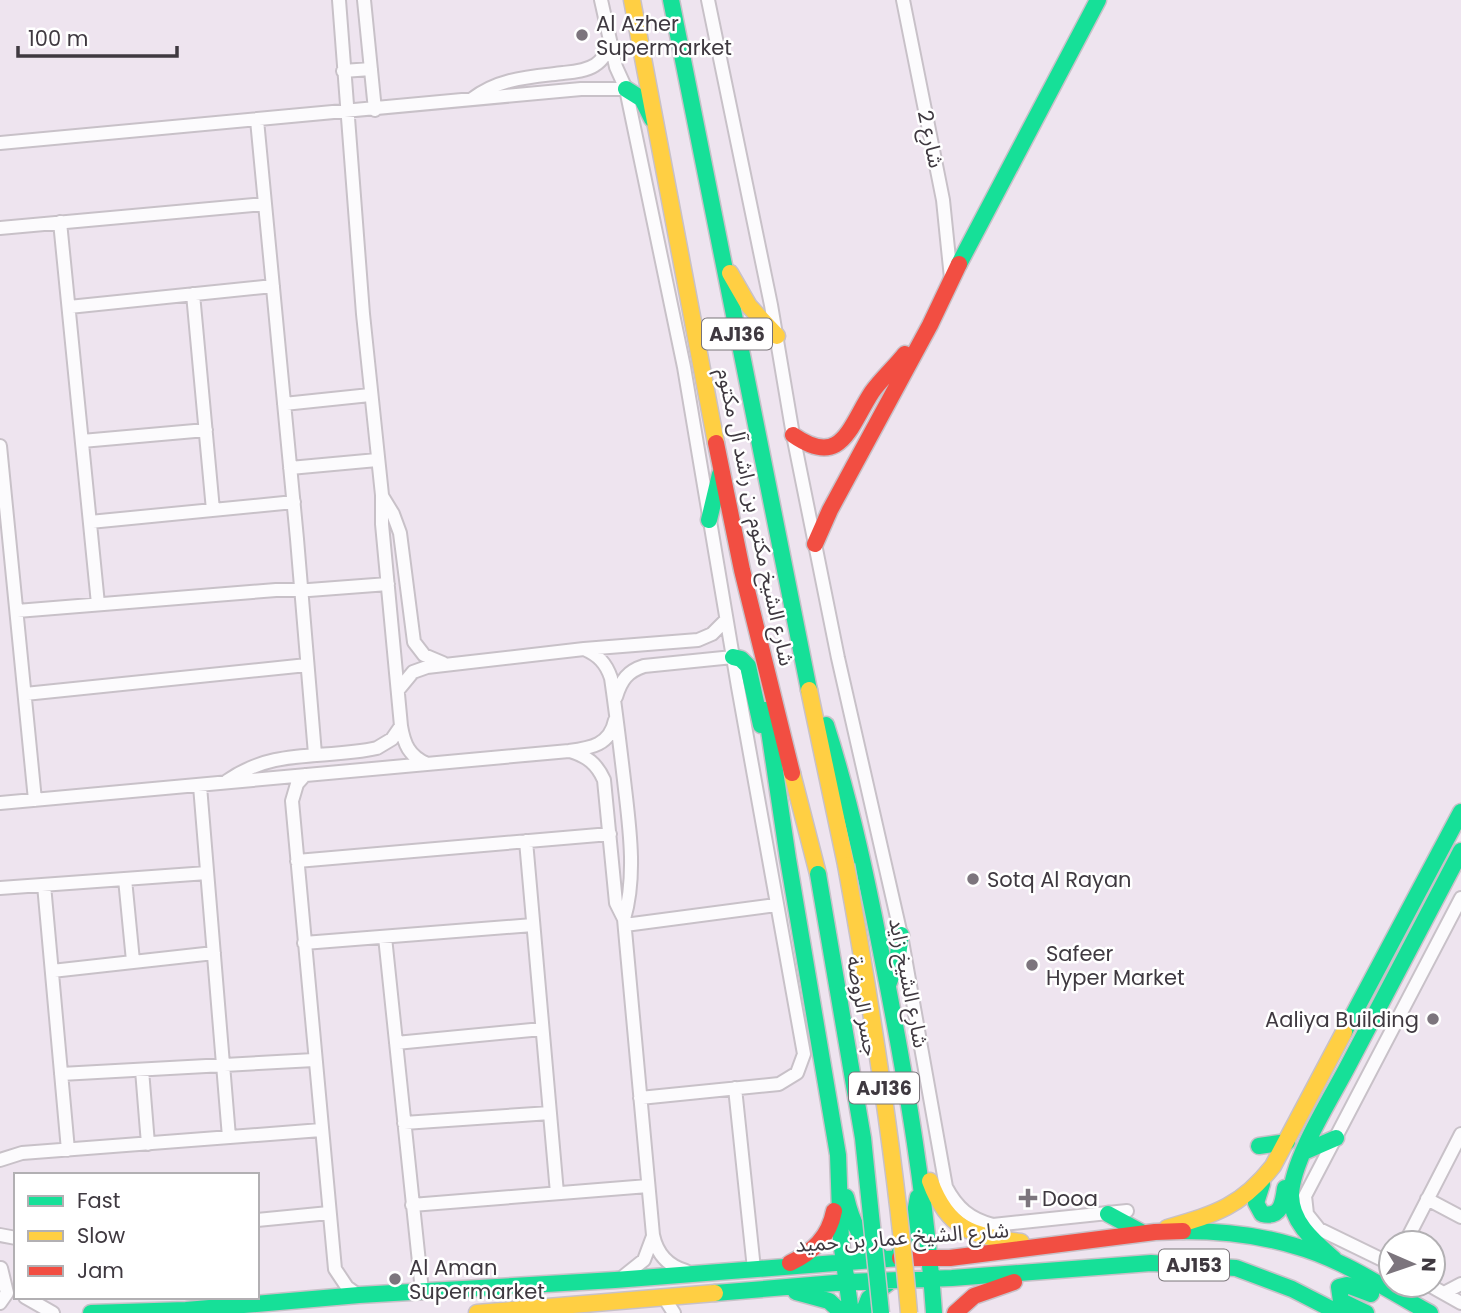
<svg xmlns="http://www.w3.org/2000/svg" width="1461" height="1313" viewBox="0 0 1461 1313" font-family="Poppins,'Noto Sans Arabic',sans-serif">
<rect width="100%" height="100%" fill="#eee4ef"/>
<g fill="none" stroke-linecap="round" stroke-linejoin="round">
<!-- street casing -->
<g stroke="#c8c1c8" stroke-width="16">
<path id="street" d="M339 0 363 314 382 495V524L401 726C404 744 409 756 427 764
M364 0 375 110
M601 0 616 67 626 89 684 367 738 687 804 1054 797 1073 779 1084 640 1098
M708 0 771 305 793 435 838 658 901 935 946 1187C957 1208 970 1219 993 1225L1127 1211
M903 0 943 200 951 278
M343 71 371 69
M472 99C499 78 530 77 563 73 573 72 586 71 595 65 603 60 607 52 611 43
M257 120 297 539 315 754
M0 143 581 89H626
M60 222 98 604
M0 228 265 204
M193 294 213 510
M69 307 273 286
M284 404 370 395
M82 441 206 430
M0 446 35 800
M290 468 377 460
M382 496 393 514 400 533 414 642 424 655 443 663
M90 522 294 502
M17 611 276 590H309L388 584
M584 649C598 655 606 663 611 678 616 712 620 746 624 780 629 824 637 875 624 919L653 1235C657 1254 668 1266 686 1271
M399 689 413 672 427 667 584 649 698 640 712 634 726 620
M25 694 307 665
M616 697C621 680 628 671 644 666L733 657
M570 751C587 756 597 764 604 780L616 903 624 919
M305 775 297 784 292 801 335 1269 347 1287 358 1295
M227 781C275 747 324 760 377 748L392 739 401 726
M200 786 229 1137
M0 803 569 751C591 748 610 745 615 720
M526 841 557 1193
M297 861 610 834
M125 879 133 961
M44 885 68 1150
M0 888 207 873
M625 925 776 905
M385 937 422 1291
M304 943 533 925
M52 971 214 953
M396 1043 542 1029
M142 1070 148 1144
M61 1074 314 1060
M735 1088 754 1269
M404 1123 550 1113
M0 1160 22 1153 321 1130
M1427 1199 1461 1217
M412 1205 648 1186
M257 1220 329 1213
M0 1235 16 1238
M1405 1243 1461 1134
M1391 1264 1319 1229 1307 1214 1305 1196 1461 898
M624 1276 644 1260 653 1236
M1429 1285 1461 1303
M1444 1293 1461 1284
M663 1296 674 1313
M25 1297 53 1313
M0 1303 7 1293 1 1268"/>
</g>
<!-- fast casing -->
<g stroke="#c8c1c8" stroke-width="19">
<path id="fast" d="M671 0 809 690
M626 89 642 99 652 119
M959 264 1098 0
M709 520 720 474
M733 657 741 659 748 666 761 725
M766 710 788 859 838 1155 841 1241 851 1313
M826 725C852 806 869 889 885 972 907 1085 926 1198 934 1313
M888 985 897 961 901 935
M1344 1032 1461 812
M1259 1146 1287 1142
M1306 1151 1336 1138
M1262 1184 1256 1203 1262 1214C1281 1218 1283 1203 1285 1188
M846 1197C852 1223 862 1244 884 1259
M1108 1214 1143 1233
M1183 1231C1221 1231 1259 1235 1295 1246 1343 1259 1387 1290 1430 1313
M899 1254 911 1234 918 1197
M1334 1259C1315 1242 1291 1223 1291 1195 1292 1159 1332 1097 1349 1064 1387 993 1423 922 1461 851
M796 1292 829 1301 842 1313
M715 1293 847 1282 952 1278 1151 1263 1236 1268 1292 1289 1339 1313
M91 1313 186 1310 359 1295 615 1280 900 1258
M863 1313 869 1298 891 1281
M1366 1313 1341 1301 1339 1287 1347 1285 1371 1294"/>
</g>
<!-- slow casing -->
<g stroke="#c8c1c8" stroke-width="19">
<path id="slow" d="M632 0 716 443
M730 273 749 306 777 336
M809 690 846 865
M792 773 818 874
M930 1181C948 1230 972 1236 1021 1242
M1167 1228C1215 1214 1241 1207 1273 1166L1344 1032
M477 1313 715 1293"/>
</g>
<!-- jam casing -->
<g stroke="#c8c1c8" stroke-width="19">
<path id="jam" d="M793 435C842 469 849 427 872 392 882 378 895 367 905 354
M716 443 742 570 792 773
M815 544 830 510 930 325 959 264
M900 1258H950L1155 1232 1183 1231
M790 1263C813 1252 829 1237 834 1211
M955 1313 974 1296 1014 1282"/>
</g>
<!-- street -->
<use href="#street" stroke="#fcfbfd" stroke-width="12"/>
<!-- fast -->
<use href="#fast" stroke="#16e098" stroke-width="16"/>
<!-- slow -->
<use href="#slow" stroke="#ffcf43" stroke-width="16"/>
<!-- jam -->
<use href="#jam" stroke="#f24e42" stroke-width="16"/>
<!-- fast-bridge casing -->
<g stroke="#c8c1c8" stroke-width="19" stroke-linecap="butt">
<path id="fast-bridge" d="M818 874 863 1138 881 1313"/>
</g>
<!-- slow-bridge casing -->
<g stroke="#c8c1c8" stroke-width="19" stroke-linecap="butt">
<path id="slow-bridge" d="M846 865C873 1014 896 1162 909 1313"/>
</g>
<!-- fast-bridge -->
<use href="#fast-bridge" stroke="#16e098" stroke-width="16"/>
<!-- slow-bridge -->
<use href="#slow-bridge" stroke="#ffcf43" stroke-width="16"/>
</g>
<!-- markers -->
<g fill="#7c757d" stroke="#fff" stroke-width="2.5">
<circle cx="582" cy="35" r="7"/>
<circle cx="973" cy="879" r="7"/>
<circle cx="1032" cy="965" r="7"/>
<circle cx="1433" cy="1019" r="7"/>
<path d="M1024.5 1187.5h7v7h7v7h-7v7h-7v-7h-7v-7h7z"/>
<circle cx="395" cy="1279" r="7"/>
</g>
<g text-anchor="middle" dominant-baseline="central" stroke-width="5" stroke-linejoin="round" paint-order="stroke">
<!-- shield labels -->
<g fill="#fff" stroke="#797479" stroke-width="2">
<rect x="702" y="318.5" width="70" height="31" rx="5"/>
<rect x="849" y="1072.5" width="70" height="31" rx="5"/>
<rect x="1159" y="1249.5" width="70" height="31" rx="5"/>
</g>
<g font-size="19" font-weight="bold" fill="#3f3940">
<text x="737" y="334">AJ136</text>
<text x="884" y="1088">AJ136</text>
<text x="1194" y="1265">AJ153</text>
</g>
<!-- poi labels -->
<g font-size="21" fill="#3f3940" stroke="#fff" text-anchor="start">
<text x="596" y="23">Al Azher<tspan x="596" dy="24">Supermarket</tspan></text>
<text x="987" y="879">Sotq Al Rayan</text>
<text x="1046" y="953">Safeer<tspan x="1046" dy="24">Hyper Market</tspan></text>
<text x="1419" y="1019" text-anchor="end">Aaliya Building</text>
<text x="1042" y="1198">Dooa</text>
<text x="409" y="1267">Al Aman<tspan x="409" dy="24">Supermarket</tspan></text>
</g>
<!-- street labels -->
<g font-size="21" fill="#3f3940" stroke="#fff">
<text transform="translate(931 139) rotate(78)">شارع 2</text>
<text transform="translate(756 517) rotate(78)">شارع الشيخ مكتوم بن راشد آل مكتوم</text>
<text transform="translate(909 983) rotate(79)">شارع الشيخ زايد</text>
<text transform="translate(863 1006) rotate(80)">جسر الروضة</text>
<text transform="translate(902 1237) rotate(-4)">شارع الشيخ عمار بن حميد</text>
</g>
</g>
<!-- legend -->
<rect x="14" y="1173" width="245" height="126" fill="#ffffff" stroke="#b2b0b3" stroke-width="2"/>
<rect x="28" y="1196" width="35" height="10" fill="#16e098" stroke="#b2b0b3" stroke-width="2"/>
<text x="77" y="1208" font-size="21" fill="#3f3940">Fast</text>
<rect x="28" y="1231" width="35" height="10" fill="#ffcf43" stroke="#b2b0b3" stroke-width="2"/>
<text x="77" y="1243" font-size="21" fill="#3f3940">Slow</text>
<rect x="28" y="1266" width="35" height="10" fill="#f24e42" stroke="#b2b0b3" stroke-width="2"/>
<text x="77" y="1278" font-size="21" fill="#3f3940">Jam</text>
<!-- north arrow -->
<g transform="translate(1412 1264) rotate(92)"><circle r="33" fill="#ffffff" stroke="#b2b0b3" stroke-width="2"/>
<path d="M0-5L12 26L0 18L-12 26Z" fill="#7c757d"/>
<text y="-10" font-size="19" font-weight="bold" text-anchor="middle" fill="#3f3940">N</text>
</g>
<!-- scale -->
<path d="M18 46v10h159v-10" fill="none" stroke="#3f3940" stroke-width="3.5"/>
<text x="28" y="46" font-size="21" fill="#3f3940" stroke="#ffffff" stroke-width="5" paint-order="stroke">100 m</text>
</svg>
